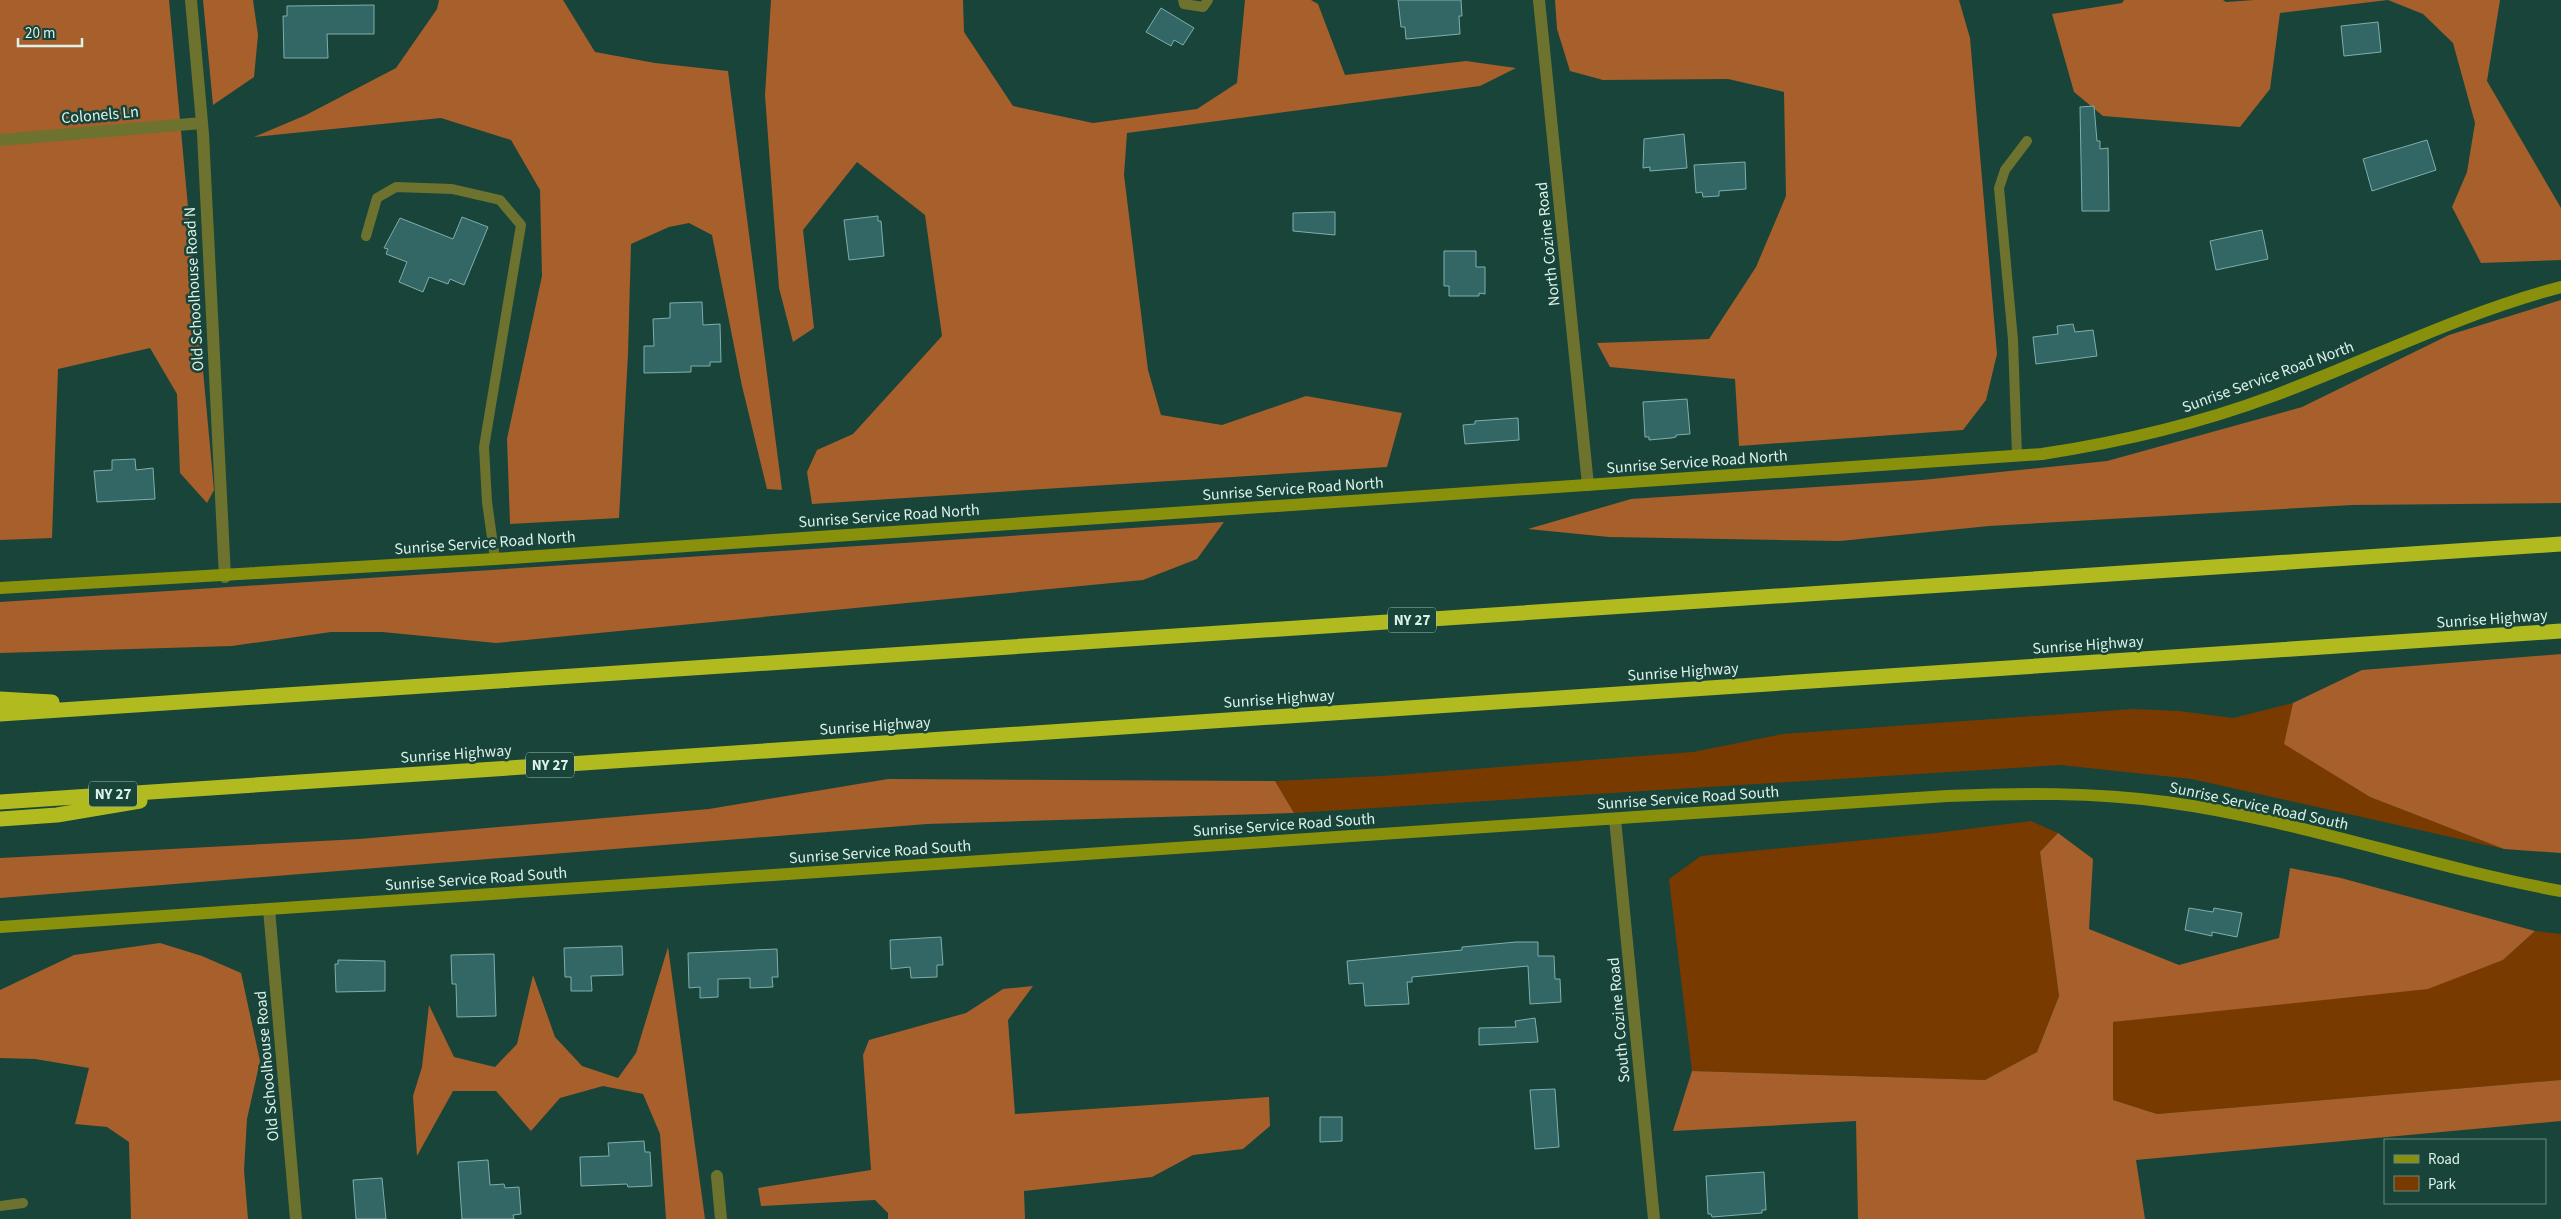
<svg xmlns="http://www.w3.org/2000/svg" width="2561" height="1219" viewBox="0 0 2561 1219" font-family="'Source Sans 3',sans-serif">
<rect width="100%" height="100%" fill="#194439"/>
<!-- green -->
<path fill="#793a00" d="M2293 703 2285 744 2370 797 2504 849 2192 779 2060 765 1294 813 1275 781 1382 776 1693 752 1783 734 2133 709 2179 711 2233 718Z
M2031 821 2058 833 2040 853 2059 996 2037 1052 1985 1080 1692 1071 1669 879 1701 856 1936 833Z
M2535 931 2561 934V1080L2157 1114 2113 1100V1022L2436 985 2503 960Z"/>
<!-- forest -->
<path fill="#a75f2b" d="M0 0H169L214 490 207 503 180 473 177 394 150 348 58 369 52 538 0 540Z
M203 0H253L258 35 254 77 213 105Z
M439 0H563L595 52 655 63 728 71 782 490 767 489 742 386 712 235 689 223 669 227 631 244 628 354 619 518 510 524 507 439 542 276 540 190 511 140 441 118 254 137 306 115 396 68 437 9Z
M771 0H963L964 32 1013 106 1093 123 1197 109 1237 83 1245 0H1311L1318 4 1345 75 1466 61 1516 68 1480 86 1127 133 1124 175 1148 370 1161 415 1222 425 1306 396 1402 413 1387 467 812 504 807 472 817 450 853 434 942 336 925 215 857 162 803 230 814 328 793 342 779 288 765 95Z
M1555 0H1959L1970 38 1997 354 1986 400 1963 430 1739 446 1735 379 1610 367 1597 343 1709 339 1756 267 1786 196 1784 92 1728 79 1603 80 1570 71 1557 29Z
M2124 0H2223L2226 2 2254 0H2500L2487 81 2561 208V260L2481 263 2452 207 2467 172 2475 123 2453 43 2423 14 2388 0 2280 13 2270 89 2240 127 2103 116 2074 92 2052 14 2122 3Z
M2561 300V503L2352 505 1989 526 1840 541 1609 537 1528 529 1631 499 1922 480 2107 461 2302 407 2449 335Z
M1224 522 1197 559 1143 580 496 643 382 632H331L232 646 0 653V602Z
M2561 654V853L2504 849 2370 797 2284 744 2293 703 2362 670Z
M888 779 1275 781 1294 813 927 824 0 898V858L359 839 709 809Z
M2058 833 2093 859 2089 929 2179 965 2279 938 2290 868 2341 878 2535 931 2503 960 2428 989 2113 1022V1100L2157 1114 2561 1080V1121L2136 1160 2145 1219H1858L1856 1121 1673 1131 1692 1071 1985 1080 2037 1052 2059 996 2040 852Z
M160 943 202 956 241 973 260 1061 247 1119 244 1170 248 1219H131L129 1142 107 1127 75 1124 89 1068 35 1059 0 1058V990L74 955Z
M668 947 705 1219H666L660 1134 643 1094 603 1086 560 1098 531 1131 496 1091H453L417 1156 413 1096 422 1067 429 1005 454 1057 495 1067 517 1044 533 975 555 1037 582 1066 618 1078 636 1053Z
M1033 986 1008 1020 1015 1114 1269 1097 1270 1126 1243 1149 1193 1155 1152 1177 1024 1191 1025 1219H888V1213L875 1200 761 1206 758 1188 871 1170 863 1055 869 1040 966 1013 1003 989Z"/>
<!-- building -->
<path fill="#326766" stroke="#7eafae" d="M1398 0H1461L1462 16H1459L1460 34 1406 39 1405 27H1401Z
M374 5V34H327L328 58H284L283 16H287V6Z
M1161 8 1194 28 1183 45 1174 40 1171 46 1146 32Z
M2378 22 2381 52 2344 56 2341 26Z
M2094 106 2097 141H2100V149L2108 148 2109 211H2082L2080 107Z
M1684 134 1687 168 1650 171V167L1643 168 1644 139Z
M2427 140 2436 170 2372 191 2363 159Z
M1745 162 1746 189 1719 191V196L1703 197 1702 192 1696 193 1694 165Z
M1328 212H1335V235L1293 231V213Z
M878 216V221H881L884 256 849 260 844 220Z
M462 217 488 227 464 285 450 279 448 284 429 277 423 292 399 282 407 262 386 254 388 249 384 248 400 218 453 239Z
M2262 230 2268 259 2216 270 2210 241Z
M1444 251H1476V267H1485V294L1479 293V296H1449V286H1444Z
M702 302 703 325 720 324 721 362H710V366H691V372L644 373V346H654L653 319 670 318V303Z
M2073 324 2075 332 2093 330 2097 356 2036 364 2033 337 2058 334 2057 326Z
M1687 399 1690 434 1676 435V437L1671 438 1649 440V437H1645L1643 402Z
M1518 418 1519 440 1465 444 1463 425 1475 424V421Z
M135 459 136 470 153 468 155 499 97 502 94 471 112 470V460Z
M2189 908 2213 912 2214 908 2242 913 2237 937 2212 932V936L2185 930Z
M941 937 943 965H937V977L911 978 910 967 891 969 890 940Z
M1516 942H1538V956H1554L1555 979H1560L1561 1002 1530 1004 1528 966 1412 977V982H1407L1409 1004 1365 1006 1363 983 1349 984 1347 961 1462 950V947Z
M622 946 623 975 591 976 592 991H571V977H565L564 948Z
M777 949 778 977H772L773 987 750 988V978L718 979V997L700 998V987L689 988 688 953Z
M494 954 496 1016 457 1017 456 984H452L451 955Z
M338 960 385 961V991L336 992 335 964H338Z
M1535 1018 1538 1042 1479 1045V1028L1516 1027 1515 1021Z
M1555 1089 1559 1147 1535 1149 1530 1090Z
M1320 1117H1342V1141L1320 1142Z
M644 1141 645 1152H650L652 1186 628 1187 627 1184 581 1186 580 1157 609 1156 608 1143Z
M488 1160 490 1185 504 1184 505 1188 519 1187 521 1214 513 1215 514 1219H462L458 1162Z
M1764 1172 1766 1210H1762V1213L1712 1217 1711 1214H1708L1706 1176Z
M382 1178 386 1219H356L353 1180Z"/>
<g fill="none" stroke-linecap="round" stroke-linejoin="round">
<!-- lane -->
<path stroke="#6d732f" stroke-width="10" d="M1183 0 1184 4 1203 7 1208 0
M366 236 377 198 396 187 452 189 500 200 521 225 484 447 487 502 495 559
M2017 456 2013 340 1999 188 2005 170 2027 141
M0 1206 23 1203"/>
<!-- street -->
<path stroke="#6d732f" stroke-width="12" d="M191 0 203 134 225 577
M1539 0 1588 485
M0 140 202 123
M1615 819 1654 1219
M269 909 296 1219
M717 1176 721 1219"/>
<!-- secondary -->
<path stroke="#89910c" stroke-width="12" d="M0 588 495 559 2042 454C2121 442 2198 424 2273 396 2369 360 2462 313 2561 287
M0 927 1947 796C2020 793 2093 792 2166 802 2300 820 2428 867 2561 891"/>
<!-- highway -->
<path stroke="#b1ba1f" stroke-width="15" d="M0 699 52 702
M0 714 2561 544
M0 802 2561 631
M0 819 57 815 140 801"/>
</g>
<g text-anchor="middle" dominant-baseline="central" stroke-width="5" stroke-linejoin="round" paint-order="stroke">
<!-- shield labels -->
<g fill="#194439" stroke="#a1bdb5" stroke-width="1">
<rect x="1388" y="607.5" width="48" height="25" rx="4"/>
<rect x="526" y="752.5" width="48" height="25" rx="4"/>
<rect x="89" y="781.5" width="48" height="25" rx="4"/>
</g>
<g font-size="15" font-weight="bold" fill="#dbf1ea">
<text x="1412" y="620">NY 27</text>
<text x="550" y="765">NY 27</text>
<text x="113" y="794">NY 27</text>
</g>
<!-- street labels -->
<g font-size="16" fill="#dbf1ea" stroke="#194439">
<text transform="translate(100 115) rotate(-5)">Colonels Ln</text>
<text transform="translate(1548 244) rotate(-96)">North Cozine Road</text>
<text transform="translate(194 289) rotate(-93)">Old Schoolhouse Road N</text>
<text transform="translate(2268 377) rotate(-20)">Sunrise Service Road North</text>
<text transform="translate(1697 462) rotate(-4)">Sunrise Service Road North</text>
<text transform="translate(1293 489) rotate(-4)">Sunrise Service Road North</text>
<text transform="translate(889 516) rotate(-4)">Sunrise Service Road North</text>
<text transform="translate(485 543) rotate(-4)">Sunrise Service Road North</text>
<text transform="translate(2492 619) rotate(-4)">Sunrise Highway</text>
<text transform="translate(2088 645) rotate(-4)">Sunrise Highway</text>
<text transform="translate(1683 672) rotate(-4)">Sunrise Highway</text>
<text transform="translate(1279 699) rotate(-4)">Sunrise Highway</text>
<text transform="translate(875 726) rotate(-4)">Sunrise Highway</text>
<text transform="translate(456 754) rotate(-4)">Sunrise Highway</text>
<text transform="translate(1688 798) rotate(-4)">Sunrise Service Road South</text>
<text transform="translate(2259 806) rotate(12)">Sunrise Service Road South</text>
<text transform="translate(1284 825) rotate(-4)">Sunrise Service Road South</text>
<text transform="translate(880 852) rotate(-4)">Sunrise Service Road South</text>
<text transform="translate(476 879) rotate(-4)">Sunrise Service Road South</text>
<text transform="translate(1619 1020) rotate(-95)">South Cozine Road</text>
<text transform="translate(267 1066) rotate(-95)">Old Schoolhouse Road</text>
</g>
</g>
<!-- legend -->
<rect x="2384" y="1139" width="162" height="65" fill="#194439" stroke="#678980"/>
<rect x="2394" y="1155" width="25" height="8" fill="#89910c" stroke="#678980"/>
<text x="2428" y="1164" font-size="15" fill="#dbf1ea">Road</text>
<rect x="2394" y="1176" width="25" height="15" fill="#793a00" stroke="#678980"/>
<text x="2428" y="1189" font-size="15" fill="#dbf1ea">Park</text>
<!-- scale -->
<path d="M18 38v8h64v-8" fill="none" stroke="#dbf1ea" stroke-width="2.5"/>
<text x="25" y="38" font-size="15" fill="#dbf1ea" stroke="#194439" stroke-width="4" paint-order="stroke">20 m</text>
</svg>
